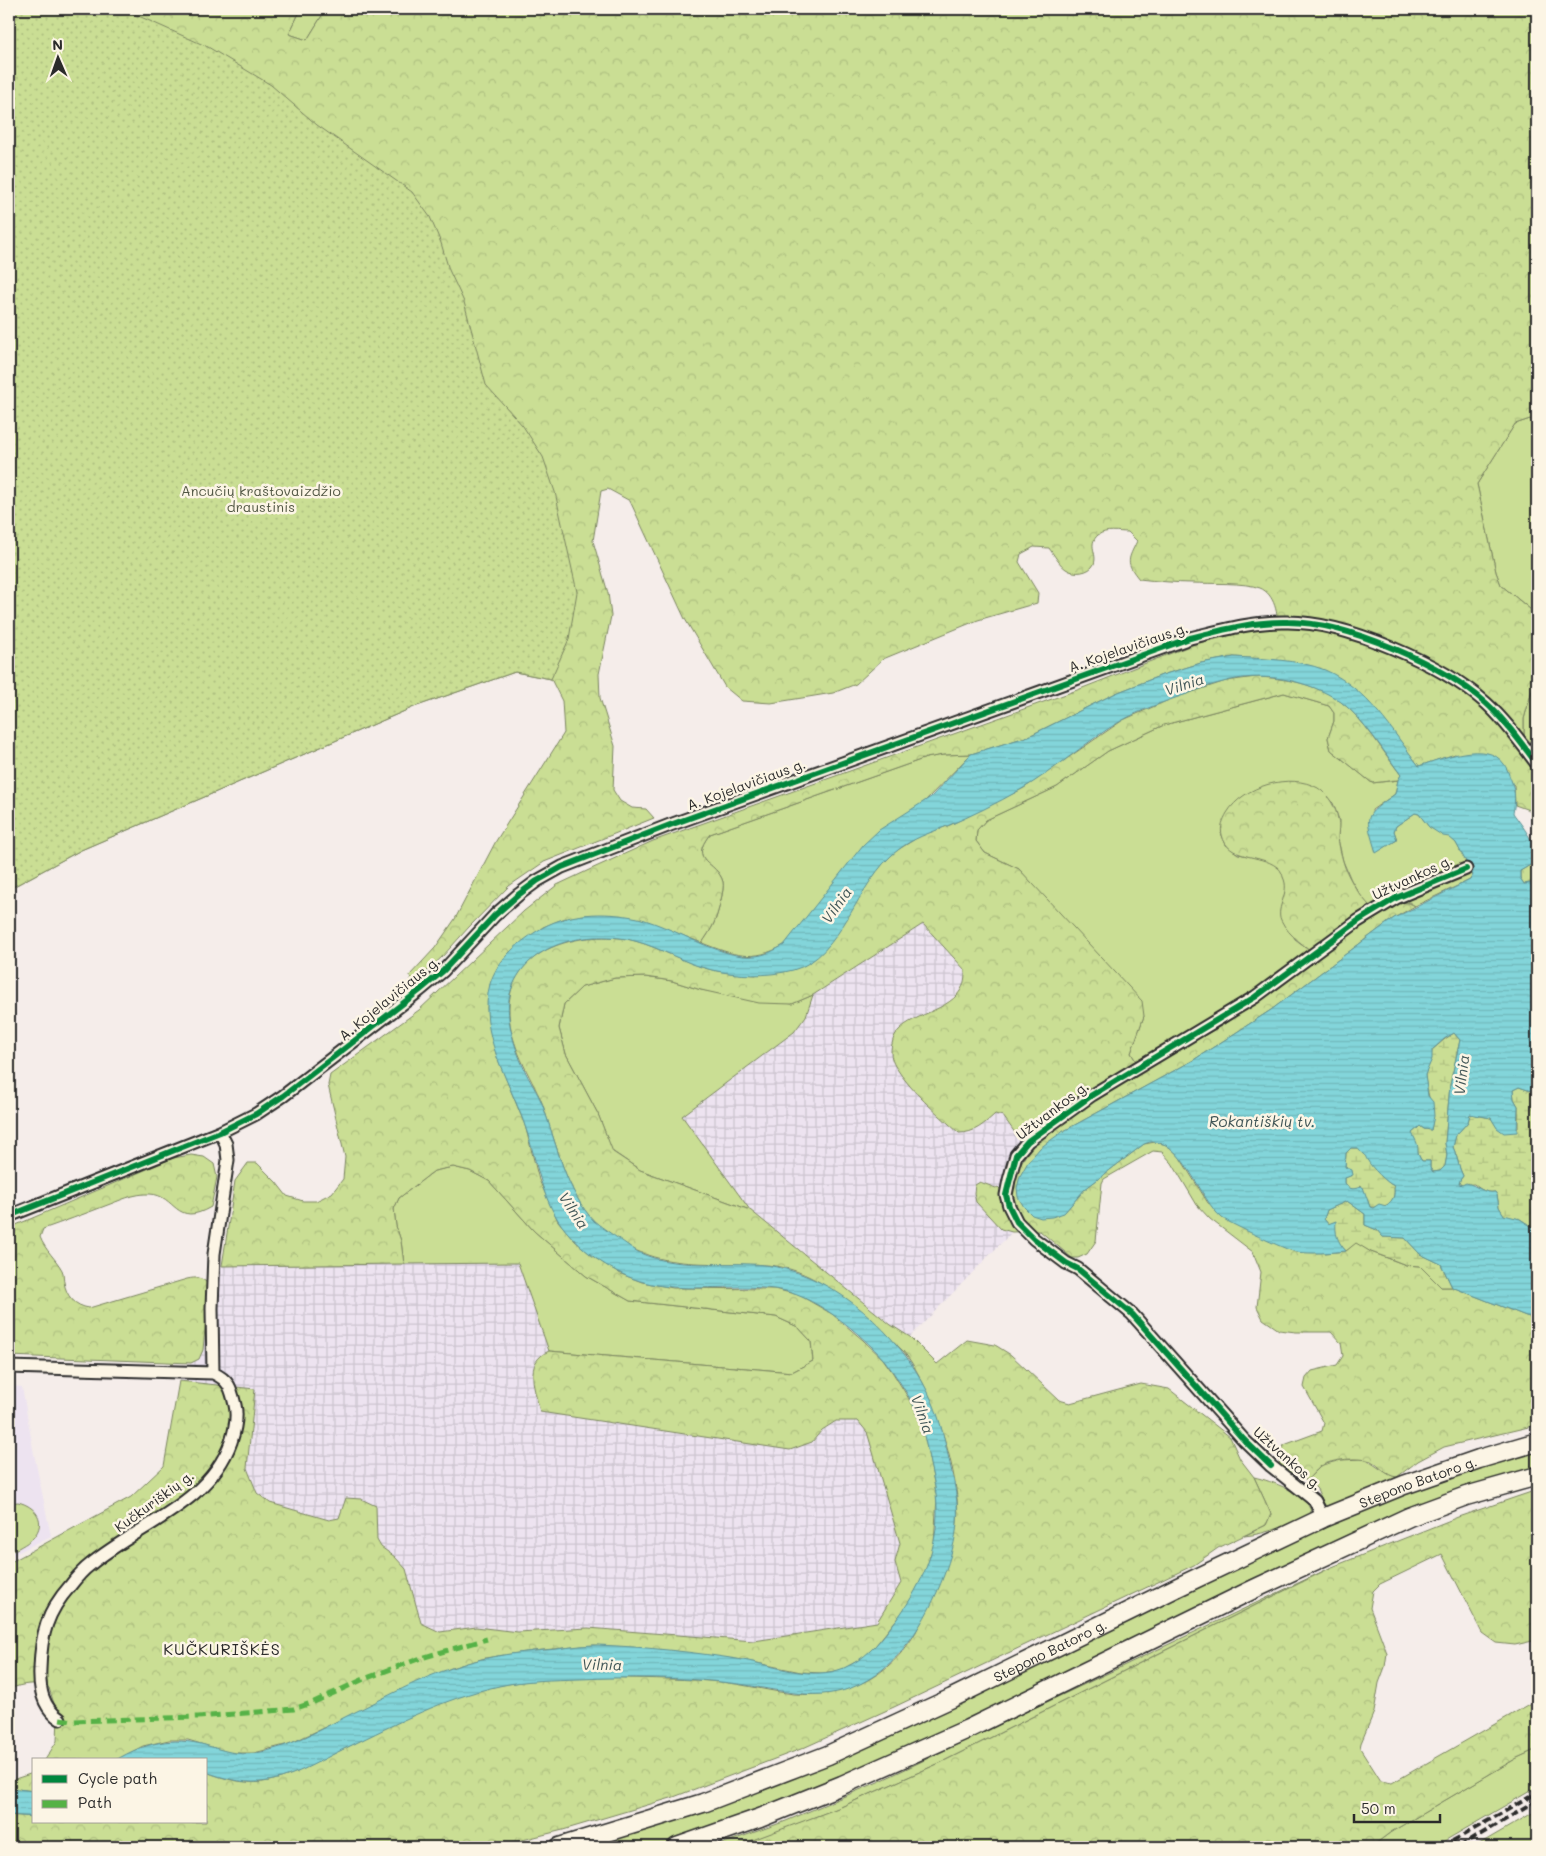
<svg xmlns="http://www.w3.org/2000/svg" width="1546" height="1856" viewBox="0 0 1546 1856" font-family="Mali,sans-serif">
<defs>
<pattern id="industrial-grid" width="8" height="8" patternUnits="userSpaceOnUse" patternTransform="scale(1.25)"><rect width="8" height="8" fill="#ede3f0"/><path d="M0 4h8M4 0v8" fill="none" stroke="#cbc3ce"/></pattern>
<pattern id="forest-crowns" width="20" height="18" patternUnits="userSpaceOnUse" patternTransform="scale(1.25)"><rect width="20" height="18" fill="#cade94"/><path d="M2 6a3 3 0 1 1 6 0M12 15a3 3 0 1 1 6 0" fill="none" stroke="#aebf80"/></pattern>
<pattern id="wetland-marsh" width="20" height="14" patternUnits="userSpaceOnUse" patternTransform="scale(1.25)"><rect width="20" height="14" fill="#cade94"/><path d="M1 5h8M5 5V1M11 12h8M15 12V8" fill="none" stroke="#aebf80"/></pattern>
<pattern id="park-dots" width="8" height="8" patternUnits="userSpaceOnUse" patternTransform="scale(1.25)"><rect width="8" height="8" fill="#cade94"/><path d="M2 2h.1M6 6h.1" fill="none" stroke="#aebf80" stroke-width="1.8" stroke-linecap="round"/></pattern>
<pattern id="water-rules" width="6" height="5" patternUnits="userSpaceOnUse" patternTransform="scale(1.25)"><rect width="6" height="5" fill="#83d5da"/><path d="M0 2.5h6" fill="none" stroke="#71b7bb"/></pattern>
</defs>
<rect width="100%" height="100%" fill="#f5edea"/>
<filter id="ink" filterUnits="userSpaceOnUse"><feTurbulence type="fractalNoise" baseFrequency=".02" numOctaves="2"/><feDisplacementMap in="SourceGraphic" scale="10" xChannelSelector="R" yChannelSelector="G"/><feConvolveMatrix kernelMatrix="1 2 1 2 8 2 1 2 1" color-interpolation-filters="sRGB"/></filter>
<g filter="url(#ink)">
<!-- built -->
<path fill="#ede3f0" d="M9 1386 22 1387 34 1454 51 1536 9 1557Z"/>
<!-- industrial -->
<path fill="url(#industrial-grid)" d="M923 924 965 970 964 983 956 995 939 1009 905 1024 969 1133 979 1128 995 1114 1003 1116 1028 1151 1016 1172 1012 1191 996 1188 981 1182 1001 1229 1012 1232 910 1337 891 1325 750 1210 682 1116 794 1032 806 1016 813 995Z
M518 1262 549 1351 542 1354 534 1365 812 1442 822 1430 837 1421H858L867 1431 900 1543 895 1562 901 1583 877 1622 754 1641 588 1628 518 1632 476 1627 441 1632 421 1623 406 1569 395 1557 381 1547 377 1540 375 1506 339 1519 329 1520 269 1503 257 1493 247 1468 255 1389 179 1381 191 1363 199 1359 210 1266Z"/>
<!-- grass -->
<path fill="#cade94" stroke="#7a8460" d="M301 9H326L307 40 289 34Z
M1530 419 1537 425V615L1501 585 1496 572 1477 484 1515 424Z
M1537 672V748L1524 736V719Z
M1284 693 1329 706 1334 713V721L1328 738 1331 750 1372 783 1398 780 1395 794 1372 810 1376 852 1397 840 1394 831 1396 826 1415 813 1419 814 1429 827 1449 836 1456 843 1473 874 1470 880 1415 906 1409 902 1377 915 1363 900 1351 880 1343 861 1338 839 1339 820 1333 803 1318 789 1295 782 1221 833 1226 845 1238 854 1268 860 1280 869 1287 884 1280 912 1295 939 1319 957 1223 1025 1141 1070 1131 1053 1144 1016 1019 869 985 853 976 841 977 830 986 820 1057 787 1108 751 1164 725Z
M971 754 784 945C753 963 733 955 702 943 706 937 711 930 714 923 717 917 725 888 723 882 717 860 687 863 710 834L926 758 943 755Z
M645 977 672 981 701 990 792 1004 813 995 806 1016 794 1032 682 1116 750 1210 640 1170 612 1151 598 1114 566 1054 559 1028 564 1004 582 987 615 978Z
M453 1167 470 1171 489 1181 534 1231 586 1276 630 1301 776 1317 798 1327 811 1341 813 1361 792 1372 549 1351 518 1263 404 1264 401 1241 396 1226 394 1209 399 1198 434 1171Z
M1537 1449V1471L1486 1482 881 1762 684 1839 658 1847H585L646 1829 1298 1538 1428 1483Z
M1363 1459C1375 1463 1385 1475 1397 1477L1357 1496 1328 1507 1324 1504 1317 1489 1307 1480 1322 1465 1341 1460Z
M1254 1477C1271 1481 1307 1493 1311 1512L1310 1514C1289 1524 1268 1534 1244 1536L1266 1525 1271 1514Z
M18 1502C35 1506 48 1521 33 1538 27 1544 16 1549 9 1553V1503Z
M1332 1567 942 1762 841 1807 784 1829 734 1847H713L786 1821 878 1782Z
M1537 1749V1787L1434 1847H1371L1391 1832 1517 1758Z
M1536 1811 1537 1847H1474Z"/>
<!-- forest -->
<path fill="url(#forest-crowns)" stroke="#7a8460" d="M9 9H301L289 34 307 40 326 9H1537V425L1530 419 1515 424 1477 484 1496 572 1501 585 1537 615V672L1524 719V736L1516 745 1536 772 1537 806 1529 810 1515 805 1514 785 1455 754 1419 766 1372 706 1275 660 1234 657 1201 663 1162 675 1116 693 1029 736 971 754 943 755 926 758 710 834C687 863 717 860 723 882 725 888 717 917 714 923 711 930 706 937 702 943L641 919 613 915H585L563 919 543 927 508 954 497 969 490 985 487 1008 491 1034 497 1057 525 1125 539 1180 558 1221 575 1241 595 1258 621 1274 642 1282 673 1288 774 1289 799 1295 832 1314 863 1340 883 1359 893 1373 914 1407 923 1429 937 1497 934 1544 925 1573 908 1605 868 1655 841 1670 822 1673 801 1672 742 1660 679 1652 594 1645 533 1651 485 1658 451 1668 289 1744 254 1753H230L188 1740H169L143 1746 116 1760H45L57 1741 58 1716 49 1688C35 1681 23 1684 9 1689V1563L131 1497 164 1466 179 1381 255 1389 247 1468 257 1493 270 1503 329 1520 339 1518 346 1498 361 1499 376 1506 377 1540 381 1547 395 1557 406 1569 421 1623 440 1632 476 1627 518 1632 588 1628 754 1641 877 1622 901 1583 895 1562 900 1543 867 1432 858 1421H836L822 1430 812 1442 790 1450 540 1412C535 1390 523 1362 549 1351L792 1372 813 1361 811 1341 798 1327 776 1317 630 1301 586 1276 534 1231 489 1181 470 1171 453 1167 434 1171 399 1198 394 1209 396 1226 401 1241 404 1264 222 1266 235 1181 248 1163H257L276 1182 287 1196 303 1201H316L332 1193 343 1179 345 1157 328 1085 330 1075 419 1010 524 911 557 885 589 870 653 841 1080 689 1197 643 1243 632 1278 628C1278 615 1275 594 1260 588 1244 582 1211 584 1193 583 1175 583 1157 581 1139 579 1125 562 1128 560 1137 541L1128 532C1119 532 1106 529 1098 535 1087 545 1098 553 1094 564 1090 573 1074 575 1066 569 1060 565 1054 555 1049 548L1034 547 1021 554 1019 562 1038 593 1037 603 978 620 883 659 856 684 833 693 771 703 742 701 725 687 685 619 630 501 608 489 601 491 593 541 608 593 611 616 599 674 600 698 615 746 613 790 620 801 632 808 646 809 654 818 544 862 509 886 469 927 442 957 412 985 410 975 435 948 455 919 496 841 564 733 562 701 551 679 515 672 414 707 81 850 9 889Z
M1256 677C1284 678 1317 684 1340 701 1365 720 1382 751 1401 775L1398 780 1372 783 1331 750 1328 738 1334 721V713L1329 706 1284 693 1164 725 1108 751 1057 787 986 820 977 830 976 841 985 853 1019 869 1142 1001 1144 1016 1131 1053 1141 1070 1223 1025 1319 957C1306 946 1289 937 1281 920 1275 907 1291 893 1283 877 1282 873 1281 870 1277 867 1259 853 1228 861 1222 835 1220 827 1223 820 1227 813 1243 786 1290 772 1318 788 1329 795 1336 808 1338 819 1340 825 1338 832 1338 838 1339 845 1341 854 1343 861 1349 882 1362 899 1378 914 1390 908 1401 897 1415 906L1394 918 1271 1010 1192 1061 1062 1132 1064 1213 1085 1189 1144 1144 1155 1142 1167 1145 1179 1156 1208 1203 1325 1253 1346 1251 1356 1242 1371 1252 1406 1265 1420 1266 1441 1287H1452L1526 1316 1537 1319V1425L1444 1447 1418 1461 1397 1477C1386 1476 1380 1466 1371 1461 1360 1457 1331 1459 1321 1466 1316 1470 1311 1476 1307 1480L1281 1467 1279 1462 1284 1445 1322 1431 1324 1423 1304 1387 1306 1378 1312 1371 1337 1365 1343 1356 1341 1343 1331 1332H1296L1279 1330 1263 1319 1257 1307 1261 1272 1253 1252 1210 1219 1197 1205 1172 1163 1162 1152 1153 1151 1104 1179 1102 1183 1096 1241 1087 1254 1078 1258H1072L1040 1231 1012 1232 1001 1229 976 1202 974 1193 975 1185 980 1182 996 1188 1012 1191 1016 1172 1028 1151 1003 1116 995 1114C984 1124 975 1133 959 1133 936 1112 912 1093 895 1066 891 1059 890 1052 892 1044 896 1017 939 1015 957 995 964 987 965 980 965 970L923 924 813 995 792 1004 759 1003 701 990 672 981 645 977 615 978 582 987 564 1004 559 1028 566 1054 598 1114 613 1152 640 1170 750 1210 891 1325 910 1337 937 1364 967 1340 995 1345 1011 1355 1059 1400 1070 1403 1141 1384 1169 1389 1230 1437 1240 1459 1254 1477 1271 1514 1266 1525 1218 1548 1194 1565 894 1707 801 1749 671 1798 563 1830 494 1847H9V1815L34 1817V1822H206V1772C224 1779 244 1784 263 1782 288 1779 312 1764 335 1753 381 1731 426 1705 476 1691 522 1678 582 1676 630 1678 665 1679 702 1679 736 1684 755 1687 775 1692 794 1694 846 1698 889 1678 916 1632 923 1618 928 1601 933 1587 940 1569 955 1541 957 1523 963 1481 931 1383 903 1351 894 1341 883 1334 873 1325 843 1299 818 1273 776 1266 764 1264 750 1265 737 1264 705 1263 672 1265 642 1253 628 1248 613 1236 601 1227 571 1204 561 1159 549 1125 546 1116 544 1106 540 1098 526 1069 508 1040 509 1007 510 948 580 931 627 939 652 944 675 958 699 966 717 973 737 973 756 975L865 887 878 869 896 851 920 836 950 825 1024 788 1123 720 1171 699 1226 681Z
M1537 861V882L1524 884 1520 878V871Z
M191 1155 204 1157 214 1164 217 1177 211 1207C175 1228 176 1195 150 1194 134 1193 119 1201 105 1206 84 1214 63 1222 43 1229L40 1237C45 1250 56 1259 62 1270 64 1274 63 1278 64 1282 66 1296 75 1306 89 1308L187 1279C197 1277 202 1277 209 1285L203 1350 199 1359 191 1363 9 1356V1228L173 1158Z
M1537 1490V1640L1515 1645 1496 1643 1482 1633 1442 1554 1380 1584 1373 1591 1370 1608 1387 1653 1385 1667 1379 1683 1374 1712 1361 1743 1360 1748 1381 1781 1392 1783 1537 1700V1749L1517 1758 1391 1832 1371 1847H734L841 1807 942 1762 1332 1567 1458 1517Z
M34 1772V1791L9 1788V1781L30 1774Z"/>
<!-- wetland -->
<path fill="url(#wetland-marsh)" stroke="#7a8460" d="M1454 1033 1460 1040 1450 1085 1445 1143 1447 1155 1445 1166 1440 1171 1433 1172 1430 1168V1161H1422C1417 1154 1413 1142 1412 1133L1420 1126 1424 1129 1431 1130C1436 1108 1427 1098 1425 1077 1424 1069 1432 1060 1432 1050L1445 1039Z
M1519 1087 1537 1093V1230L1520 1219 1504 1216 1499 1207 1497 1195 1495 1192C1486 1193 1481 1190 1474 1184L1462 1185 1459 1183 1460 1180 1463 1176C1458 1167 1458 1157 1453 1147L1456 1135 1468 1122 1470 1114 1491 1118 1497 1127 1518 1128V1106L1514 1099 1513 1090Z
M1351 1148H1358C1368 1157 1382 1181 1394 1186 1396 1204 1386 1208 1370 1207L1361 1186 1355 1190 1349 1188 1345 1183V1178L1349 1176 1345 1168 1346 1153Z
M1347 1201 1365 1214V1225L1377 1230 1383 1237 1405 1238 1420 1254 1441 1264 1452 1287H1441L1420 1266 1406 1265 1388 1258 1371 1252 1356 1243 1346 1251 1337 1241 1335 1232 1324 1219 1327 1210Z"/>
<!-- park -->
<path fill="url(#park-dots)" stroke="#7a8460" d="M9 9H123L208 47 271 85 317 125 412 192 430 217 441 243 449 270 464 302 486 385 523 426 543 457 555 492 577 592 569 639 551 679 515 672 414 707 81 850 9 889Z"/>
<!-- water -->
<path fill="url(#water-rules)" stroke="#609194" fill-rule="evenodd" d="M1234 657C1263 659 1297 659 1325 670 1367 688 1393 732 1419 766 1441 759 1487 739 1504 764 1506 767 1508 771 1509 775 1515 788 1516 799 1513 813 1523 827 1537 844 1537 861L1520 871V878L1524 884 1537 882V1093L1519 1087 1513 1090 1514 1099 1518 1106 1517 1132 1504 1133 1497 1128 1491 1118 1470 1114 1468 1122 1456 1135 1453 1147C1458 1157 1458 1167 1463 1176L1460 1180 1459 1184 1462 1185 1466 1183C1477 1185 1483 1194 1495 1192L1497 1195 1499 1207 1504 1215 1520 1219 1537 1230V1319L1526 1316 1452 1287 1441 1264 1420 1254 1405 1238 1383 1237 1377 1230 1365 1225V1214L1347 1201 1327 1210 1324 1219 1328 1224 1336 1221C1335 1234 1337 1241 1346 1251 1329 1253 1312 1254 1296 1252 1286 1250 1231 1224 1222 1218 1200 1200 1184 1143 1155 1142 1152 1141 1147 1143 1144 1144L1085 1189 1064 1213 1052 1217 1041 1218 1032 1215 1024 1207 1018 1197 1017 1188 1020 1176 1028 1162 1040 1148 1062 1132 1192 1061 1271 1010 1394 918 1470 880 1473 875 1456 843 1449 837 1443 836 1429 827 1419 814 1415 813 1396 826 1394 831 1397 840 1376 853C1365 814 1362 818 1395 794L1398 780 1401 775C1384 752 1364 719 1341 702 1308 679 1261 671 1223 682 1210 685 1197 690 1184 695 1163 702 1141 710 1121 721 1086 741 1056 770 1020 790 997 803 971 816 947 826 930 833 913 838 898 850 856 881 843 957 793 970 767 977 738 976 712 970 685 964 662 948 635 941 590 929 524 942 510 994 504 1019 516 1051 526 1073 532 1085 540 1096 544 1109 557 1146 566 1191 594 1221 599 1225 610 1233 616 1237 618 1238 636 1251 638 1252 684 1274 739 1256 786 1269 848 1286 908 1344 933 1403 940 1420 944 1438 948 1455 953 1477 959 1500 957 1522 956 1540 950 1559 944 1575 927 1620 898 1670 851 1688 812 1703 770 1687 730 1683 681 1677 630 1677 580 1679 553 1680 525 1680 499 1686 445 1698 397 1723 348 1747 320 1760 291 1780 259 1782 241 1783 223 1778 206 1772V1760H116C144 1743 173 1736 205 1745 222 1750 238 1756 256 1753 289 1748 321 1729 351 1714 385 1698 419 1678 455 1667 488 1655 523 1652 557 1649 571 1647 585 1645 598 1645 646 1647 695 1652 743 1660 775 1666 812 1681 844 1668 866 1658 876 1646 890 1628 921 1589 942 1545 936 1494 935 1484 932 1474 930 1464 926 1443 922 1423 913 1404 905 1390 895 1374 885 1361 860 1332 812 1293 774 1289 704 1281 658 1304 594 1257 581 1247 567 1234 558 1220 539 1190 536 1156 524 1123 509 1080 477 1032 490 984 497 960 517 944 537 931 566 912 604 911 638 918 661 924 683 936 705 945 721 951 738 958 755 956 766 955 775 950 784 945L863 845 879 830 931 797 971 754 1029 736 1116 693 1162 675 1201 663ZM1454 1033 1460 1040 1450 1085 1445 1143 1447 1155 1445 1166 1440 1171 1433 1172 1430 1168V1161H1422C1415 1152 1420 1149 1416 1141 1415 1138 1413 1136 1412 1133L1420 1126 1424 1129 1431 1130 1434 1116 1433 1102 1428 1096 1425 1075 1432 1059V1050L1444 1039ZM1351 1148H1358C1359 1151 1361 1152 1363 1154 1367 1157 1365 1157 1368 1161 1371 1167 1387 1183 1394 1186 1395 1196 1394 1199 1386 1206L1379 1204 1373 1208 1370 1207 1363 1187C1354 1188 1351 1192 1345 1183V1178L1353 1175 1352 1170 1345 1167 1346 1153Z
M9 1788 34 1791V1817L9 1815Z"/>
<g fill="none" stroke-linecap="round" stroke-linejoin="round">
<!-- minor casing -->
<g stroke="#2b2b2b" stroke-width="15">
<path id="minor" d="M9 1216 220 1132 256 1114 283 1096 419 991 443 971 495 915 518 895 537 881 562 867 670 825 1190 638C1222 630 1254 621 1288 622 1346 622 1442 664 1486 703 1505 720 1522 744 1537 764
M9 1367 213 1373C229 1380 231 1388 235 1405 238 1417 235 1430 231 1442 209 1504 138 1525 91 1564 83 1570 76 1578 70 1586 47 1612 41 1634 40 1669 39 1688 42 1707 60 1719
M213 1373 212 1308 214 1254 228 1160 226 1144 220 1132
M1323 1518 1315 1501 1271 1466 1244 1440 1132 1314 1078 1269 1066 1263 1034 1239 1017 1222 1009 1206 1006 1195 1009 1180 1016 1155 1028 1141 1092 1095 1255 997 1358 921 1396 898 1466 869"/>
</g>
<!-- primary casing -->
<g stroke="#2b2b2b" stroke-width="21">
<g id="primary">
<path id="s1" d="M559 1847 703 1803 828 1755 952 1698 1178 1587 1323 1518 1404 1485 1479 1459 1537 1442"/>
<path d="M677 1847 760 1818 842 1785 968 1729 1254 1589 1409 1517 1466 1496 1537 1476"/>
</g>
</g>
<!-- minor -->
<use href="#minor" stroke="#fcf5e5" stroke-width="11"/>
<!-- primary -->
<use href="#primary" stroke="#fcf5e5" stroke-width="18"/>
<!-- rail -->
<path stroke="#2b2b2b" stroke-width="4" stroke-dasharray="8 4" stroke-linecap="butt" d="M1442 1847 1537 1793
M1459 1847 1537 1801"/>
<!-- quiet -->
<path stroke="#56b246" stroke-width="5" stroke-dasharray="10 5" stroke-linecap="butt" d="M60 1719 73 1721 198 1717 294 1709 314 1702 364 1679 421 1658 487 1639"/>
<!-- cycleway casing -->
<g stroke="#fcf5e5" stroke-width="9">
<path id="cycleway" d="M9 1216 220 1132 256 1114 283 1096 419 991 443 971 495 915 518 895 537 881 562 867 670 825 1190 638C1222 630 1254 621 1288 622 1346 622 1442 664 1486 703 1505 720 1522 744 1537 764
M1271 1466 1244 1440 1132 1314 1078 1269 1066 1263 1034 1239 1017 1222 1009 1206 1006 1195 1016 1155 1028 1141 1092 1095 1255 997 1358 921 1396 898 1466 869"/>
</g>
<!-- cycleway -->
<use href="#cycleway" stroke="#00873e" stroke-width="6"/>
</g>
</g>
<g text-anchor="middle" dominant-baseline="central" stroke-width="5" stroke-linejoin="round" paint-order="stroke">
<!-- park labels -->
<g font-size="14" fill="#535845" stroke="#fcf5e5">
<text x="261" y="490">Ancučių kraštovaizdžio<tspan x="261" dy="16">draustinis</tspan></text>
</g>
<!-- street labels -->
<g font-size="14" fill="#2b2b2b" stroke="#fcf5e5">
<text transform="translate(1128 647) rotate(-19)">A. Kojelavičiaus g.</text>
<text transform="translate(746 784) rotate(-20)">A. Kojelavičiaus g.</text>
<text transform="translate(1412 877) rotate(-25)">Užtvankos g.</text>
<text transform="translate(389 998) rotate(-39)">A. Kojelavičiaus g.</text>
<text transform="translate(1052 1110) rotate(-37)">Užtvankos g.</text>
<text transform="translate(1288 1458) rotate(42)">Užtvankos g.</text>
<text stroke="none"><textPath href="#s1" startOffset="935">Stepono Batoro g.</textPath></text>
<text transform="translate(154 1501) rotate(-36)">Kučkuriškių g.</text>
<text stroke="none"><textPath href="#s1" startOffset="530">Stepono Batoro g.</textPath></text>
</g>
<!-- water labels -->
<g font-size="15" font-style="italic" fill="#415657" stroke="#fcf5e5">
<text transform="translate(1184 684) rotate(-18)">Vilnia</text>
<text transform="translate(836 905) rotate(-55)">Vilnia</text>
<text transform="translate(1461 1075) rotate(-83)">Vilnia</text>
<text x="1262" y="1121">Rokantiškių tv.</text>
<text transform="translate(574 1210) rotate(56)">Vilnia</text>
<text transform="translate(923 1414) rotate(70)">Vilnia</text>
<text transform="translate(602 1664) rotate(1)">Vilnia</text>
</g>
<!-- quarter labels -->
<g font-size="16" letter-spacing="1" fill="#2b2b2b" stroke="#fcf5e5">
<text x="222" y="1648">KUČKURIŠKĖS</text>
</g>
</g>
<!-- margin -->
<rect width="1546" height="1856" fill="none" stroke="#fcf5e5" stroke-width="30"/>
<rect x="15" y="15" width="1516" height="1826" fill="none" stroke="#2b2b2b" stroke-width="2" filter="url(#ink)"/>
<!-- legend -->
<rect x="32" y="1758" width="175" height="65" fill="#fcf5e5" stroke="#a8a49b"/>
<rect x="42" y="1775" width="25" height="8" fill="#00873e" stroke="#a8a49b"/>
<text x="78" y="1784" font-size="15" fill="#2b2b2b">Cycle path</text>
<rect x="42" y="1800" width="25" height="8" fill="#56b246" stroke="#a8a49b"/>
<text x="78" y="1808" font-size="15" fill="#2b2b2b">Path</text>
<!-- north arrow -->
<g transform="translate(58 58) rotate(358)" stroke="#fcf5e5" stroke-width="4" paint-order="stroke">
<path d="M0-4L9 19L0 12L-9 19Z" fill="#2b2b2b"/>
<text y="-8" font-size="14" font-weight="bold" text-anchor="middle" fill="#2b2b2b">N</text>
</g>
<!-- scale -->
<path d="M1354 1814v8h86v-8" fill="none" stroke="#2b2b2b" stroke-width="2.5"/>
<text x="1361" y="1814" font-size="15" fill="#2b2b2b" stroke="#fcf5e5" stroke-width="4" paint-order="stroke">50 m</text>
</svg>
